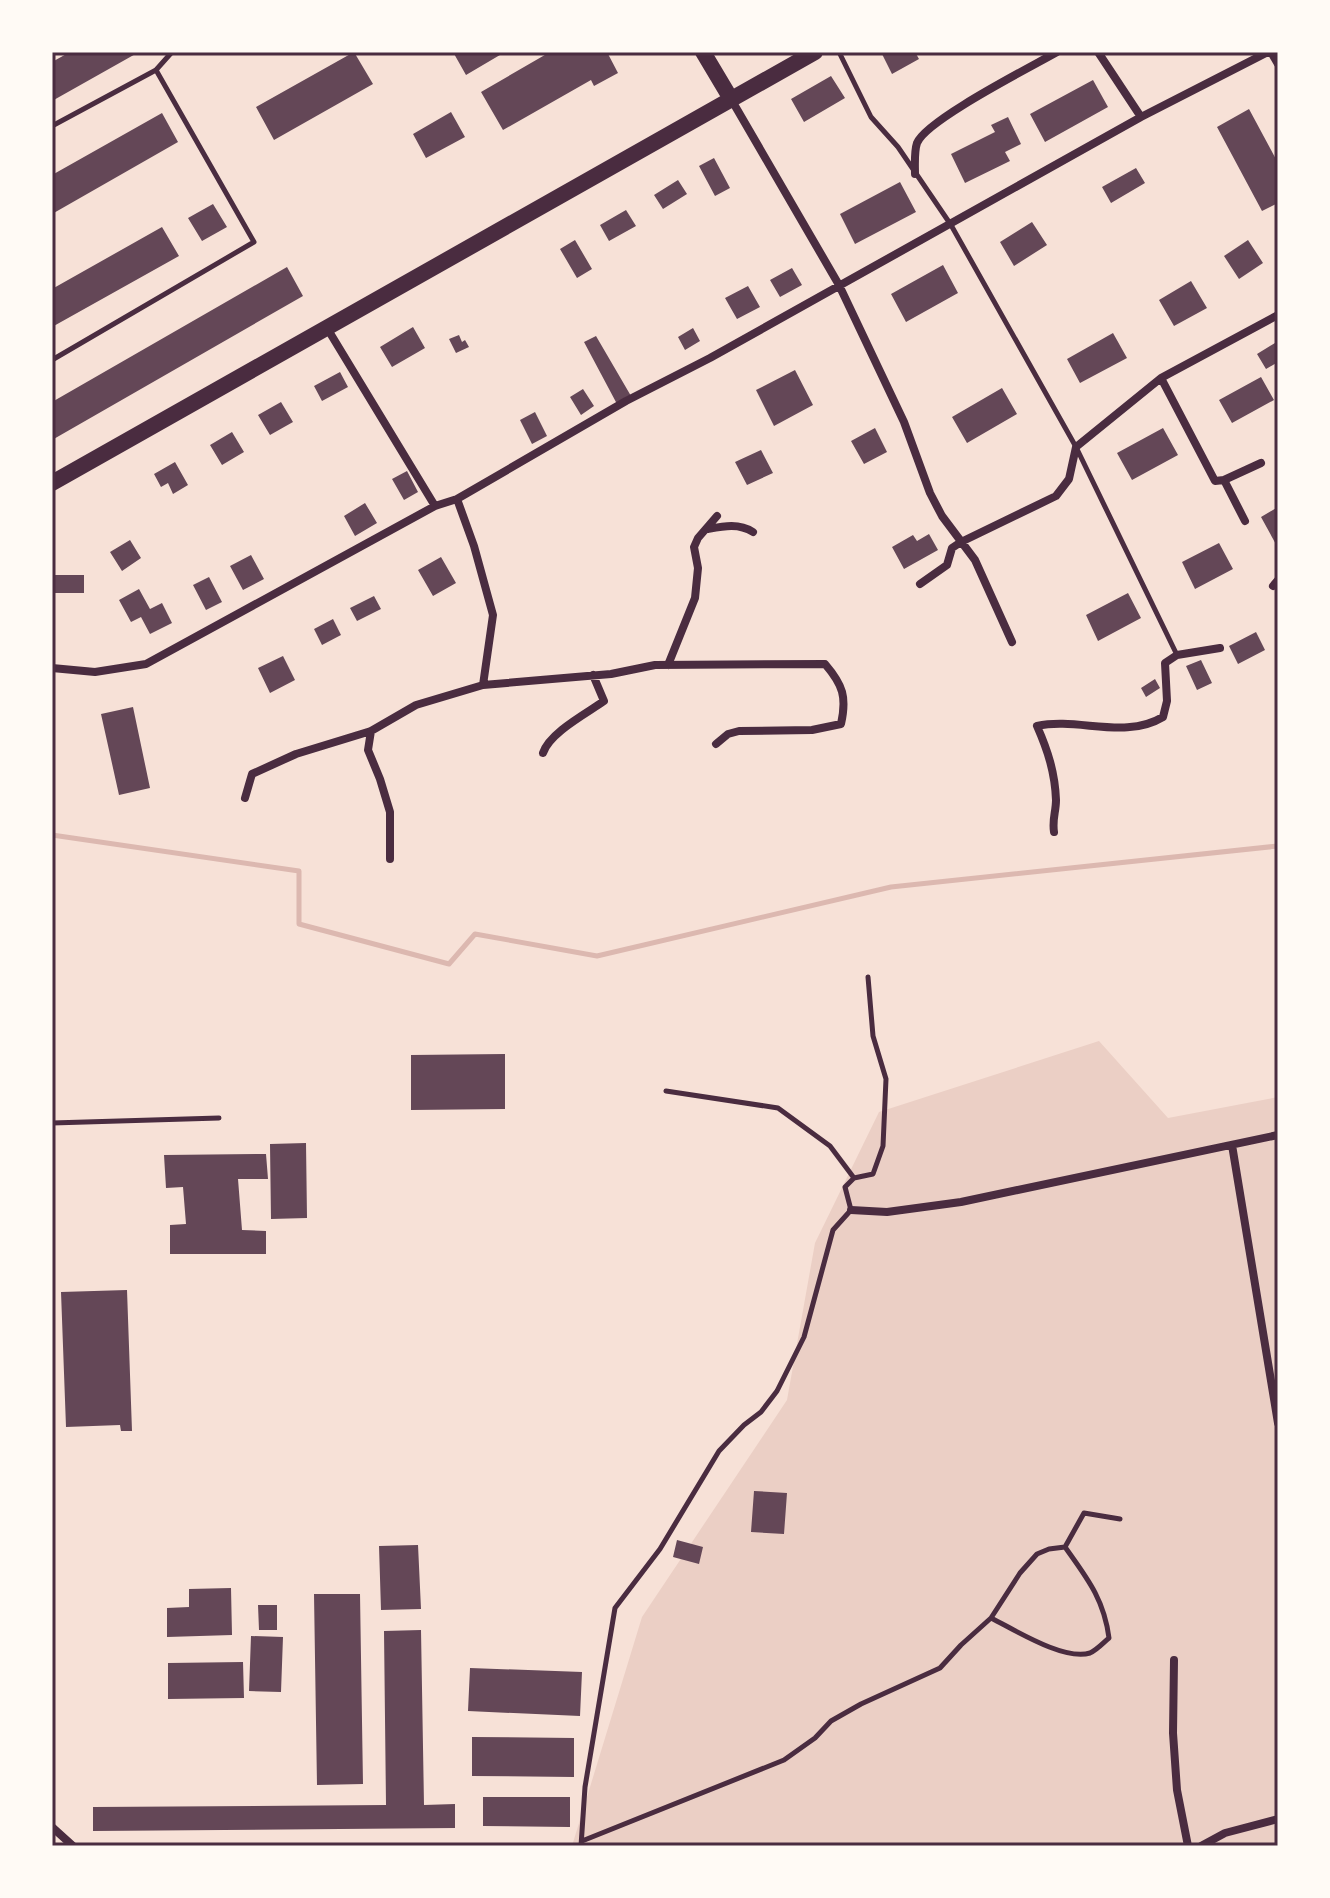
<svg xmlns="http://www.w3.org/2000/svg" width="1330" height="1898" viewBox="0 0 1330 1898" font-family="'Crimson Pro',serif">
<rect width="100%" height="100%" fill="#f7e1d7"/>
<!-- green -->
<path fill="#ebcfc5" d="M1099 1041 1168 1118 1278 1097V1846H572L642 1617 787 1400 815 1243 879 1112Z"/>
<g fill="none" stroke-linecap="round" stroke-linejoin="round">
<!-- stream -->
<path stroke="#dcb8b0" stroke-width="5" d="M52 835 299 871V924L449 964 475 934 597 956 891 887 1278 846"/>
</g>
<!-- building -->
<path fill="#644757" d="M70 52H139L52 101V62Z
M354 52 373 84 274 140 256 107Z
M453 52H505L466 75Z
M550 52H607L618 73 594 86 591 80 503 130 481 92Z
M881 52H915L919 59 892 74Z
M831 76 845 98 804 122 791 99Z
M1093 80 1108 107 1045 142 1030 114Z
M1249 109 1278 163V203L1262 211 1217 127Z
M451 112 465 137 426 158 413 134Z
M162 113 178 142 52 214V175Z
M1008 117 1021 144 1005 152 1010 161 965 183 951 154 995 132 991 125Z
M714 158 730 188 715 196 699 166Z
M1136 168 1145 183 1111 203 1102 187Z
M678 180 687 194 663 209 654 195Z
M900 182 916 212 855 244 840 214Z
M213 204 227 227 202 241 188 218Z
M626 210 636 226 609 241 600 225Z
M1032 222 1047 245 1014 266 1000 242Z
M162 227 179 256 52 327V289Z
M575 240 592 269 577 278 560 249Z
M1248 240 1263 263 1239 279 1224 256Z
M943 265 958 293 906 322 891 294Z
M287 267 303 296 52 440V402Z
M792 268 802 285 780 297 770 280Z
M1191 281 1207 308 1174 326 1159 300Z
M748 286 760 307 737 319 725 298Z
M413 327 425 348 392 367 380 347Z
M693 328 700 341 685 350 678 337Z
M1113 333 1127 358 1080 383 1067 359Z
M459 335 462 342 465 340 469 347 456 353 449 339Z
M596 336 631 396 617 404 584 342Z
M1275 343 1278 362 1266 369 1257 354Z
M795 370 813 405 774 426 756 390Z
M340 372 348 387 322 401 314 386Z
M1261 377 1274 400 1232 423 1219 400Z
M1002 388 1017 414 967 443 952 417Z
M583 389 594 406 581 415 570 397Z
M281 402 293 422 270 435 258 415Z
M535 412 547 436 532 444 520 420Z
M875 428 887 452 864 464 851 441Z
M1163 428 1178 455 1132 480 1117 453Z
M232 432 244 452 222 465 210 445Z
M761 450 773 473 747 485 735 462Z
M175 462 188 485 173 494 168 483 161 487 154 474Z
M407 471 418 492 404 500 392 479Z
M365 503 377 523 355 536 344 516Z
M1278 507V548L1261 517Z
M929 534 938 550 904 569 892 547 913 535 917 541Z
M130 540 141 558 122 571 110 552Z
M1219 543 1233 569 1195 589 1182 562Z
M251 555 264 579 243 590 230 566Z
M441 557 456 583 433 596 418 570Z
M52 575H84V593H52Z
M209 577 222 602 206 610 193 585Z
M139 589 150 609 162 603 172 623 150 634 141 617 131 622 119 600Z
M1128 593 1141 618 1098 641 1086 615Z
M374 596 381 609 357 621 350 608Z
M333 619 341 635 322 645 314 629Z
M1256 632 1265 650 1238 664 1229 646Z
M283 656 295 680 270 693 258 668Z
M1201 660 1212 683 1197 690 1186 666Z
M1155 679 1160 688 1146 697 1141 688Z
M133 707 150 788 119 795 101 714Z
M505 1054V1109L411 1110V1055Z
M306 1143 307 1218 271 1219 270 1144Z
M266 1154 268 1179H238L242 1230 266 1231V1254H170V1225L186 1224 183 1187 166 1188 164 1155Z
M127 1290 132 1431H121L120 1425 66 1427 61 1292Z
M754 1491 787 1493 784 1534 751 1532Z
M677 1540 703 1547 699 1564 673 1557Z
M418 1545 421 1609 381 1610 379 1546Z
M231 1588 232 1635 167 1637V1608L189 1607V1589Z
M314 1594H360L363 1784 317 1785Z
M258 1605H277V1630H259Z
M421 1630 424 1805 455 1804V1828L93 1831V1807L386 1805 384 1631Z
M251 1636 283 1637 281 1692 249 1691Z
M243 1662 244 1698 168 1699V1663Z
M470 1668 582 1672 580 1716 468 1711Z
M472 1737 574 1738V1777L472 1776Z
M483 1797H570V1827L483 1826Z"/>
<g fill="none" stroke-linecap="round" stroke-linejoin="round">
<!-- service -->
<path stroke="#4a2c40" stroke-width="5" d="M839 52 871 117 898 147 951 225 1076 447 1177 655
M156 70 172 52
M52 126 156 70 254 242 52 360
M52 1123 219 1118
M854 1178 873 1174 883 1146 886 1079 873 1036 868 977
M991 1618C1015 1630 1064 1661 1090 1653 1097 1650 1103 1643 1109 1638 1104 1599 1087 1578 1065 1547
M582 1841 784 1760 815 1738 831 1721 861 1704 940 1668 961 1645 991 1618 1020 1573 1037 1554 1049 1549 1065 1547 1084 1513 1120 1519
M581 1846 585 1787 615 1608 660 1549 719 1451 744 1425 761 1412 777 1391 804 1337 833 1230 851 1210 845 1187 854 1178 830 1146 778 1108 666 1091"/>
<!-- minor -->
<path stroke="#4a2c40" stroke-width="8" d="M1098 52 1141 117
M1271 52 1278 64
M731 99 839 285 904 422 930 493 942 516 975 560 1012 642
M915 174C915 165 914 152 917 143 926 120 1031 67 1057 52
M327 328 435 506
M1161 378 1215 481 1224 480 1245 521
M1224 480 1261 463
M457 499 474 546 493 615 483 685
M708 529C724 526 739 523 753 532
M920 584 947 565 952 548 961 542 1056 496 1069 479 1076 447 1161 378 1278 315
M1273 586 1278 580
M668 665 695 598 698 568 694 547 698 538 717 516
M52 668 95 672 146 664 435 506 457 499 626 401 710 358 1141 117 1268 52
M371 731 368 750 380 779 390 812V859
M543 753C549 733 587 713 604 701L593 675
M245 798 252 774 296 754 371 731 416 705 483 685 611 674 655 665 825 664C843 685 847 697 841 724L812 730 739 731 728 734 716 744
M1054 832C1052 819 1056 812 1056 800 1055 773 1048 751 1037 726 1078 717 1125 740 1163 717L1167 701 1165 663 1177 655 1220 648
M1232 1145 1278 1423
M851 1210 887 1212 961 1202 1278 1135
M1174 1660 1173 1733 1177 1790 1188 1846
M52 1827 73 1846
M1201 1846 1225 1833 1278 1819"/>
<!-- secondary -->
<path stroke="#4a2c40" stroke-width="16" d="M703 52 731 99
M52 483 815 52"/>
</g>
<!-- border -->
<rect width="1330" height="1898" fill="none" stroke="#fffaf5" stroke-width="108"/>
<rect x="54" y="54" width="1222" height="1790" fill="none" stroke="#4a2c40" stroke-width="3"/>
</svg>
